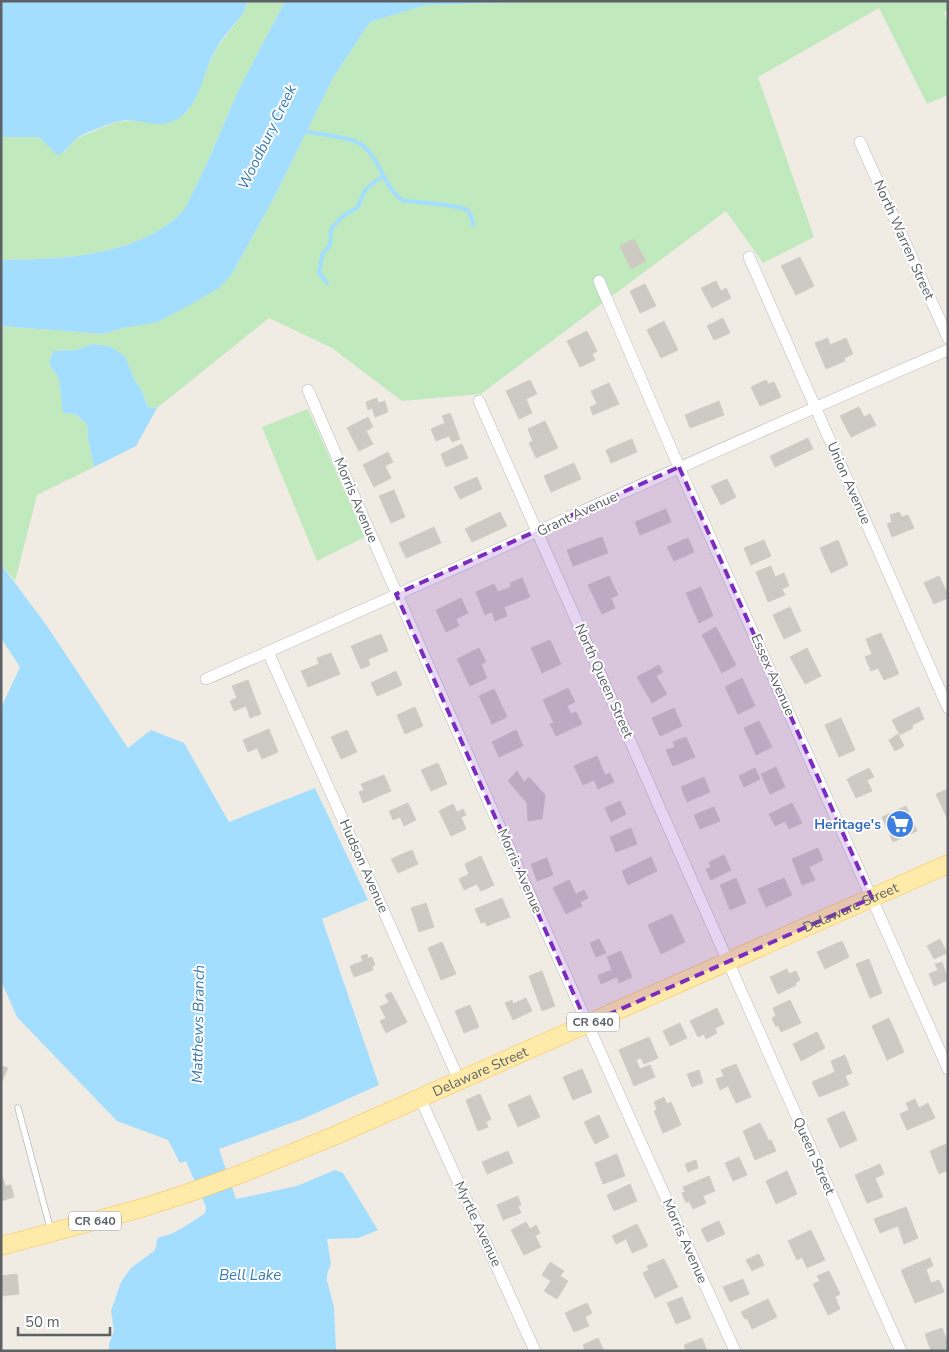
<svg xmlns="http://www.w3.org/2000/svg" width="949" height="1352" viewBox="0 0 949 1352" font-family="'Nunito Sans',sans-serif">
<rect width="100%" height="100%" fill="#f0ece4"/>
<!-- green -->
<path fill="#c1e9be" d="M247 1H285C269 33 251 64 236 96 222 127 210 159 194 190 190 197 187 207 181 213 136 257 61 259 1 260V137H39L65 152 75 139 116 122 137 120 161 124 168 123 184 114 188 111 216 49 242 15 245 10Z
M555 1H948V9L944 12 948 24V95L927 104 879 8 758 77 814 237 763 263 726 211 481 394 402 401 332 348 269 318 157 408 148 407 141 389 135 381 125 356 115 350 109 346 93 344 75 350 53 351 49 363 59 379 63 413 74 414 87 424 88 438 94 467 37 495 15 581 1 564V326L104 334 123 328 232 274 276 194 333 78 370 22 426 5Z
M308 409 365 537 317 561 262 427Z"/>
<!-- water -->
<path fill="#a4deff" d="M1 1H247L245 10 242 15C233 26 223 37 216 49 201 74 201 113 168 123 152 128 136 116 116 122 106 125 85 133 77 138 69 144 67 153 57 155L39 137H1Z
M285 1H555L426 5 370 22 333 78 276 194 232 274 219 288 188 306 158 322 123 328 104 334 1 326V260C61 259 136 257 181 213 187 207 190 197 194 190 210 159 222 127 236 96 251 64 269 33 285 1Z
M93 344 109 346 125 356 135 381 141 389 148 407 157 408 136 446 94 467 88 438 87 424 75 414 63 413 59 379 49 363 53 351 75 350Z
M1 564 47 626 128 748 151 730 184 743 229 822 315 788 368 900 322 919 379 1085 305 1118 219 1149 236 1199 297 1186 335 1170 343 1173 378 1230 358 1238 327 1239 331 1264 327 1274V1281L334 1307 336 1351H109V1344L114 1331 111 1311 121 1282 131 1268 154 1251 156 1247 157 1239C162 1235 167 1236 173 1233 183 1228 195 1220 205 1213L206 1207 186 1161 180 1163 168 1140 117 1121 17 1017 1 981V708L20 667 1 638Z"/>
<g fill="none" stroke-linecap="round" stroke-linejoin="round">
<!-- stream -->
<path stroke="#a4deff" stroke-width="4" d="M302 131C316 134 349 137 359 143 381 156 382 188 404 201 416 202 459 205 467 210 472 214 472 219 473 225
M327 283 319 273 322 255 330 245 331 229 343 216 358 207 365 190 377 180 383 177"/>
</g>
<!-- building -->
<path fill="#cdc9c3" stroke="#d5cdc1" d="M634 239 646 261 631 269 620 246Z
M800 257 814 286 796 295 781 266Z
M716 281 721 291 726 288 731 298 712 308 701 288Z
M645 284 656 306 640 313 630 291Z
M723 318 730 333 714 340 707 326Z
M664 321 678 350 661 358 647 330Z
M587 331 597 351 592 354 595 360 580 367 567 341Z
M828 338 830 345 846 338 853 354 844 358 845 361 826 369 815 343Z
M530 380 537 394 526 399 532 413 519 419 506 391Z
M766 380 768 384 774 382 781 397 760 406 751 387Z
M609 383 619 404 593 415 590 407 597 404 591 391Z
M377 398 378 403 385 401 388 412 375 417 372 408 368 410 366 402Z
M719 401 724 415 690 428 685 415Z
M859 407 864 417 870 414 876 425 851 437 840 416Z
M450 413 460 439 452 442 449 436 436 441 431 429 445 423 442 416Z
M368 417 373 427 366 431 373 444 359 451 347 428Z
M545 421 558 448 536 458 529 443 533 441 528 429Z
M808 438 813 449 775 467 770 456Z
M632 439 637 452 611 463 606 450Z
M462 444 468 458 446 467 441 454Z
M388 452 393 462 385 466 391 478 374 487 363 465Z
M574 463 581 479 551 492 544 476Z
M477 477 482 489 460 499 454 487Z
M727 479 736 497 721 505 711 486Z
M394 490 405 517 391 523 379 496Z
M666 509 671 522 640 535 635 522Z
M500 512 507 526 472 542 465 529Z
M899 512 902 517 908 515 914 528 892 537 887 524 892 522 890 515Z
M434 527 441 543 406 558 399 543Z
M602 537 608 553 573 566 567 550Z
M688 538 694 552 674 561 667 547Z
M764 540 771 556 751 565 744 548Z
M838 540 848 565 831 573 820 548Z
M771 566 775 577 784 573 789 586 782 589 785 595 768 602 756 572Z
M609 576 618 595 611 598 615 608 602 614 588 585Z
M939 576 948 595V598L934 604 924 583Z
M522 578 530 597 504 607 507 616 495 621 492 612 485 615 476 592 494 584 498 592 511 587 510 583Z
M701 587 713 616 699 623 686 593Z
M461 598 468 613 456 619 459 626 446 632 436 610Z
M790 607 801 631 784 639 773 615Z
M716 627 736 665 722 673 702 635Z
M881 633 899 674 884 680 878 668 871 671 865 657 872 654 866 639Z
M381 634 388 651 368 659 370 665 361 669 351 646Z
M550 640 561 664 542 673 531 648Z
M479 648 486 662 481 664 487 678 470 686 457 659Z
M807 648 821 676 805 684 790 657Z
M331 653 340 674 308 687 301 671 319 664 317 658Z
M659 665 663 672 656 676 667 694 652 703 637 677Z
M396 671 402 685 377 696 371 683Z
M742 678 755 706 738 714 725 687Z
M248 680 261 714 250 718 246 706 234 711 230 701 237 698 232 686Z
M568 688 575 702 567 706 571 714 576 712 582 724 556 736 550 724 554 723 543 700Z
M494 689 507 717 492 724 479 696Z
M415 707 423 726 405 734 397 715Z
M919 707 924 719 912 725 913 728 900 735 892 720Z
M674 708 682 726 660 736 652 718Z
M841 718 855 750 839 757 825 725Z
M759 721 772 747 756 755 744 728Z
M269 729 278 752 262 759 257 748 248 752 243 740Z
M347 730 357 752 341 759 331 737Z
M516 730 523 746 499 757 492 742Z
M898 734 904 746 895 751 889 740Z
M686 737 695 757 673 766 666 750 675 747 673 742Z
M597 756 605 775 610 773 614 782 598 789 594 780 583 785 574 766Z
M438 763 447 784 431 791 421 770Z
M776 767 785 787 770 794 761 774Z
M755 768 760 779 744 787 739 776Z
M869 768 874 777 867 780 872 791 856 798 847 779Z
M517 771 524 782 529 777 545 795 542 819 528 821 527 803 508 781Z
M384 775 391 791 363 803 359 792 364 790 361 784Z
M704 777 710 792 687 802 681 787Z
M948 789V820L936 794Z
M620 801 626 814 611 822 605 808Z
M408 803 416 820 404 826 400 817 393 820 389 811Z
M792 803 802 823 789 829 785 821 775 826 769 814Z
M453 804 457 812 463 809 466 815 461 817 466 829 451 836 439 811Z
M906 806 917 831 893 842 882 817Z
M714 807 720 821 700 829 694 815Z
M631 828 637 844 616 852 610 837Z
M818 848 823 860 809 867 815 880 802 885 792 859Z
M412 850 418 864 398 873 391 859Z
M724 855 731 870 711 880 706 869 711 867 709 862Z
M481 856 494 885 481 891 477 884 464 890 459 879 469 874 465 864Z
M651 857 657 871 628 885 622 871Z
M547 858 553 875 537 881 531 864Z
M736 878 746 903 730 910 720 885Z
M784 878 792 895 766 907 758 889Z
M569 880 576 894 584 890 588 898 580 902 582 906 566 914 553 888Z
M502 898 510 917 487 926 485 922 481 923 475 909Z
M426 903 434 927 419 932 411 908Z
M672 914 685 942 661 954 648 925Z
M599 939 606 953 596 957 590 943Z
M940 939 947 953 934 959 927 946Z
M842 941 849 957 825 969 817 952Z
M442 942 456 974 441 980 428 948Z
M621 951 632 977 619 983 617 977 601 984 598 975 612 970 607 957Z
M367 954 368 958 372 957 375 965 372 966 373 970 354 977 350 966 363 961 361 956Z
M869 959 882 993 870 998 856 964Z
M942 962 948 980 934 986 929 974 938 970 935 964Z
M787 969 789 974 796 971 800 980 795 983 796 985 778 994 770 977Z
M542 971 555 1006 542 1011 529 976Z
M391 992 407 1022 386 1033 380 1021 386 1018 380 1007 389 1002 385 995Z
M526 998 532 1011 513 1020 505 1003 512 1000 513 1004Z
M790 1000 801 1023 781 1032 778 1025 776 1027 772 1018 776 1016 773 1008Z
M470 1005 479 1027 464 1033 455 1011Z
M717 1008 724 1024 715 1028 717 1033 706 1039 704 1034 698 1037 690 1021Z
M889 1018 904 1052 887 1060 872 1026Z
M680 1023 687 1038 670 1046 663 1031Z
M817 1032 825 1048 801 1061 793 1044Z
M649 1037 658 1058 644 1064 641 1058 636 1060 640 1069 650 1065 655 1077 634 1086 619 1050Z
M845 1055 852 1073 845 1076 849 1085 819 1097 812 1082 835 1072 831 1061Z
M736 1064 751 1097 736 1103 728 1086 720 1090 716 1079 724 1076 721 1070Z
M1 1066 8 1068 1 1083Z
M582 1069 592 1092 573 1100 563 1077Z
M699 1070 703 1083 692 1087 687 1074Z
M480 1094 491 1119 486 1122 488 1127 478 1131 466 1100Z
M530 1095 540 1117 518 1127 508 1105Z
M664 1097 667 1104 671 1102 681 1125 663 1133 654 1111 657 1110 654 1102Z
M915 1099 919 1108 928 1103 935 1118 907 1130 900 1114 909 1110 906 1103Z
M844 1111 857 1140 840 1148 827 1119Z
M599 1115 609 1137 595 1144 584 1122Z
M760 1123 769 1141 771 1140 776 1151 755 1160 743 1131Z
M946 1144 948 1170 939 1174 930 1151Z
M508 1151 513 1163 487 1174 482 1162Z
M617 1154 625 1176 603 1184 595 1163Z
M739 1157 747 1175 733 1181 725 1163Z
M696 1160 698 1168 688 1172 685 1164Z
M880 1164 884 1174 875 1178 883 1197 867 1203 855 1175Z
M787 1171 797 1194 776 1204 766 1181Z
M709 1176 715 1191 703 1196 706 1203 693 1209 689 1201 686 1203 682 1193 685 1192 683 1187Z
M3 1178 5 1186 11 1185 14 1197 1 1201V1179Z
M630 1184 637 1201 614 1211 607 1195Z
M518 1196 521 1205 518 1206 521 1213 503 1220 497 1205Z
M906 1207 918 1238 904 1244 898 1226 880 1233 874 1219Z
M719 1221 725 1234 707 1242 701 1229Z
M526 1222 530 1229 536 1225 540 1233 535 1236 541 1247 524 1255 511 1230Z
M637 1224 648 1246 632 1253 626 1239 616 1244 612 1236Z
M811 1230 825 1260 807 1268 802 1257 797 1260 788 1241Z
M759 1254 764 1265 752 1271 746 1260Z
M930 1258 933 1266 926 1269 931 1283 939 1280 944 1292 915 1303 901 1270Z
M664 1259 678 1287 655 1298 643 1273 649 1270 647 1266Z
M550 1262 564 1271 560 1276 568 1281 557 1299 544 1291 551 1281 542 1275Z
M829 1271 840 1294 835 1297 840 1309 828 1315 813 1284 820 1281 817 1276Z
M17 1274 19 1294 1 1296V1276Z
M743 1279 749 1294 730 1302 723 1287Z
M682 1297 691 1318 676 1324 667 1303Z
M768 1299 777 1317 752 1329 747 1318 745 1319 741 1312Z
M587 1303 592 1313 585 1317 589 1326 574 1332 565 1313Z
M942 1328 948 1343V1351H931L925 1334Z
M598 1338 604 1351H585L583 1345Z
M702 1338 707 1351H686L684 1345Z"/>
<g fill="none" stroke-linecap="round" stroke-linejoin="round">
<!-- lane casing -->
<g stroke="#b6babf" stroke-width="7">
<path id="lane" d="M18 1108 51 1231"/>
</g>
<!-- street casing -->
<g stroke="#b6babf" stroke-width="12">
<path id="street" d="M860 142 948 338
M749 257 948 708
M599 281 679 467 948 1069
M308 390C447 711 590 1031 735 1351
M479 401 901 1351
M268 652 459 1080
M206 679C454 571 699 456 948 350
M420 1098 535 1351"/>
</g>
<!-- primary casing -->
<g stroke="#fcc050" stroke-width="19">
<g id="primary">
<path id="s1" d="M1 1246 142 1208 188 1193 238 1175 334 1136 948 864"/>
</g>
</g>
<!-- lane -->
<use href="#lane" stroke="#fff" stroke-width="5.5"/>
<!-- street -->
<use href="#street" stroke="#fff" stroke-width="11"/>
<!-- primary -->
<use href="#primary" stroke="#ffeba9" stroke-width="18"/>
</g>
<!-- marked area -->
<path fill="#7b2cbf" fill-opacity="0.2" stroke="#7b2cbf" stroke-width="4" stroke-dasharray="10 6" stroke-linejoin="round" d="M679 467 872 898 587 1024 396 594Z"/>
<!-- icons -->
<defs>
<g id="supermarket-disc" transform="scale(1.4375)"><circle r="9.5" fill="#3f7fe0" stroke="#fff"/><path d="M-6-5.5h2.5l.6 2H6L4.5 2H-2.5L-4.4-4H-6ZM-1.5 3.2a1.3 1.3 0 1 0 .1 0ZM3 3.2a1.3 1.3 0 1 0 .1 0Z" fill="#fff"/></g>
</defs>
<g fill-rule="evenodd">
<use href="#supermarket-disc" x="900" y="824"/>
</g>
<g text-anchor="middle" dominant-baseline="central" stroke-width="4" stroke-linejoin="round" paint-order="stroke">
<!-- shield labels -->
<g fill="#fff" stroke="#8d9094" stroke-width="1">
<rect x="567" y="1012.5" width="52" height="19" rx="4"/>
<rect x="69" y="1211.5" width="52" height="19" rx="4"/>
</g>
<g font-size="12" font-weight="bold" fill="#5c6166">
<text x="593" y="1022">CR 640</text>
<text x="95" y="1221">CR 640</text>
</g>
<!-- street labels -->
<g font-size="14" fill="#5c6166" stroke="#fff">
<text transform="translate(904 240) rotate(66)">North Warren Street</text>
<text transform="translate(849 483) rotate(66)">Union Avenue</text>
<text transform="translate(356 500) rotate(67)">Morris Avenue</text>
<text transform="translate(577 514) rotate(-25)">Grant Avenue</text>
<text transform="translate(773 675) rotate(66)">Essex Avenue</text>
<text transform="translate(604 681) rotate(66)">North Queen Street</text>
<text transform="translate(364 866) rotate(66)">Hudson Avenue</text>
<text transform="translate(520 871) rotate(66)">Morris Avenue</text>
<text stroke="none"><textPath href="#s1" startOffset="916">Delaware Street</textPath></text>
<text stroke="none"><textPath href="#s1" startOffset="511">Delaware Street</textPath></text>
<text transform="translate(814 1156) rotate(66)">Queen Street</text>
<text transform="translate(478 1224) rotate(65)">Myrtle Avenue</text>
<text transform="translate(685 1241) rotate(66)">Morris Avenue</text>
</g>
<!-- shop labels -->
<g font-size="14" font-weight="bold" fill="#366cbe" stroke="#fff" text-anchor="end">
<text x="881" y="824">Heritage's</text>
</g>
<!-- water labels -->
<g font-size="15" font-style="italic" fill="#367ab1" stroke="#fff">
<text transform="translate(267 137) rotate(-64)">Woodbury Creek</text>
<text transform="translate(198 1024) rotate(-89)">Matthews Branch</text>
<text x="250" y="1275">Bell Lake</text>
</g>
</g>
<!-- border -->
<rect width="949" height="1352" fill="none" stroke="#5c6166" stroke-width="5"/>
<!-- scale -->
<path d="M18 1327v8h92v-8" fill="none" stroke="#5c6166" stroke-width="2.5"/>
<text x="25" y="1327" font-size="15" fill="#5c6166" stroke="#ffffff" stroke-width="4" paint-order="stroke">50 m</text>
</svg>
